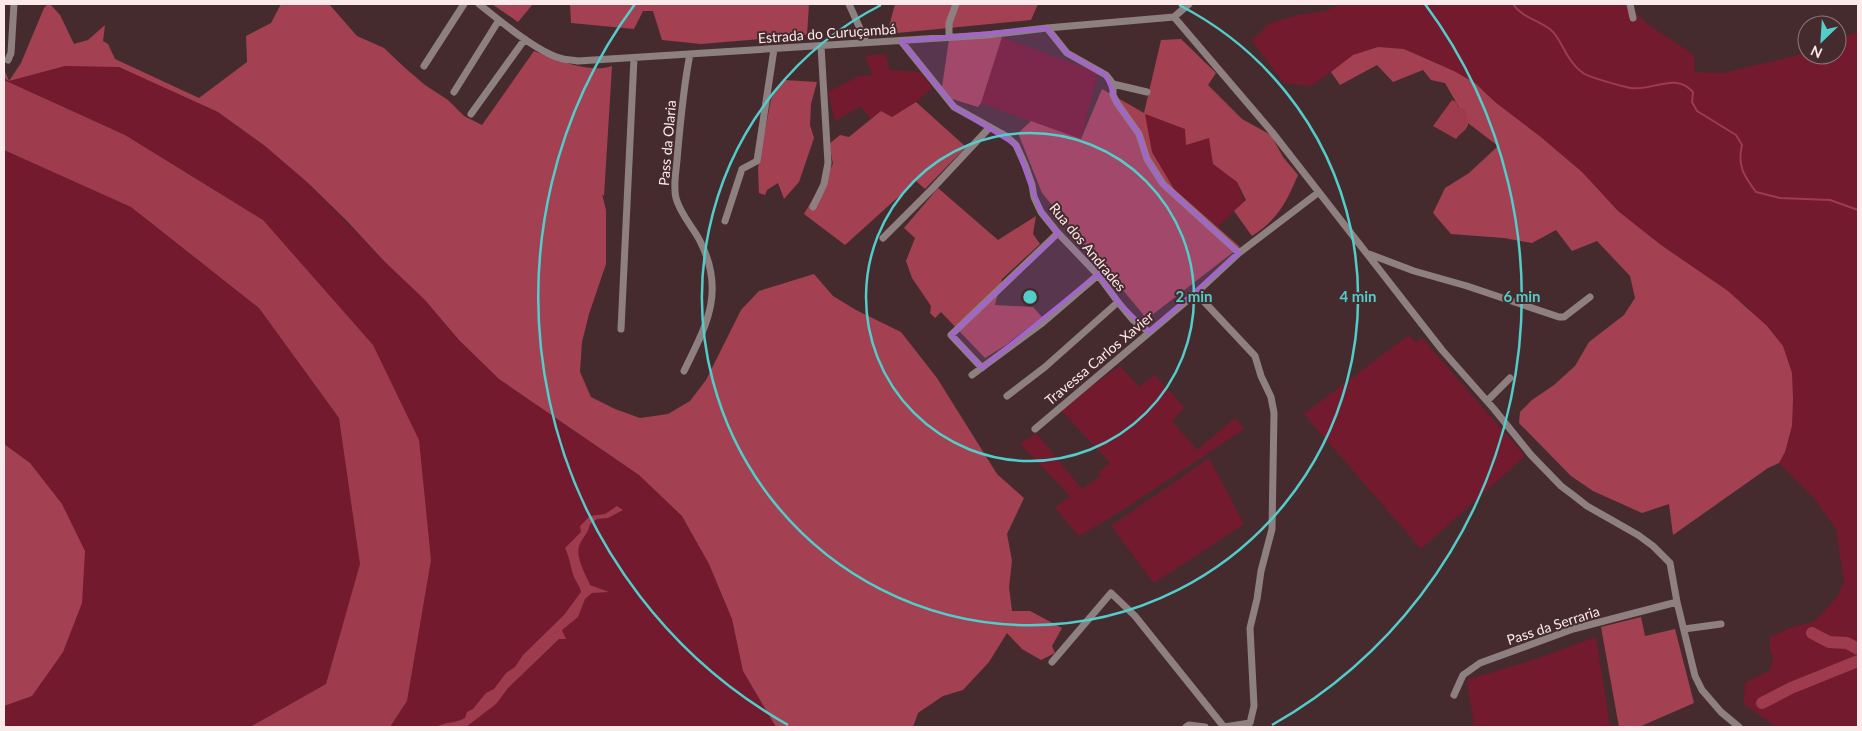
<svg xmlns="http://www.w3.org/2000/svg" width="1862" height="731" viewBox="0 0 1862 731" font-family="Lato,sans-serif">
<rect width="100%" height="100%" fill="#462b2e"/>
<!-- green -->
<path fill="#731a2e" d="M1341 4H1627L1646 23 1694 55 1695 72 1723 73 1807 53V55H1837V41L1858 31V727H1776L1744 704 1745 683 1770 670 1773 657 1770 650V637L1790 628 1815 621 1838 596 1844 581 1836 529 1814 498 1779 463 1785 452 1792 426V373L1748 307 1638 228 1618 211 1562 155 1495 102 1475 83 1452 70 1404 49 1332 71 1311 86 1284 83 1252 41 1270 23 1298 15 1325 11Z
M1002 37 1098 73 1081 140 981 103Z
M885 54 890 70 920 72 932 88 916 102 891 117 881 111 871 119 861 106 835 121 828 92 859 76 873 75 865 56Z
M65 66 119 67 218 112 265 146 307 182 384 261 425 300 459 340 499 379 639 475 682 516 709 564 732 619 743 671 776 727H390L407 701 431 560 263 220 125 135 4 80V78L9 81Z
M1144 114 1209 137 1213 164 1237 182 1244 202 1217 227 1174 189 1152 152Z
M4 150 131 207 259 308 339 418 361 564 326 684 250 727H4V706L32 696 30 463 4 444Z
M1409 335 1416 343 1422 338 1525 456 1421 549 1304 414Z
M1120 366 1139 387 1155 375 1184 407 1172 421 1197 450 1235 418 1244 429 1126 508 1079 536 1055 508 1070 496 1020 444 1036 433 1082 489 1101 476 1098 472 1110 463 1059 408Z
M1209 458 1244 524 1154 583 1111 526Z
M1596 637 1610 727H1474L1467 680 1533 660Z"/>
<!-- forest -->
<path fill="#a34152" d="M48 4H50L60 15 74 44 88 40 105 25 103 41 108 44 115 59 199 98 247 62 246 36 271 23 281 4H329L357 36 384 48 404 67 425 85 448 100 464 116 482 125 534 51C554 59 590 74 612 66L604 196 602 194 606 210V264L589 314 582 342 580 372 591 397 615 409 640 418 668 414 690 401 706 380 741 310 759 291 814 274 833 296 856 310 901 332 937 378 997 474 1024 498 1007 534 1012 561 1009 587 1012 611H1030L1062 628 1052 646 1055 653 1041 660 1022 649 1007 633 989 662 963 690 943 696 918 713 913 727H776L743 671 732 619 709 564 682 516 639 475 499 379 459 340 425 300 384 261 346 220 307 182 265 146 218 112 119 67 65 66 9 81 4 78V69L9 81 21 63 44 8Z
M492 4H533L518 22Z
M570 4H809L807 35 701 44 662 40 653 11H643L634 29 571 23Z
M895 4H1038L1031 20 887 34Z
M1002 37 981 103 978 107 952 99 942 87 949 39Z
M1181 39 1216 73 1208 85 1242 119 1271 135 1283 157 1298 175C1286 203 1278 219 1252 236L1234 211 1246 200 1237 182 1213 164 1209 138 1186 145 1185 129 1145 114 1152 152 1174 189 1240 247 1147 319 1042 193 1018 133 1031 121 1081 139 1102 89 1144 113 1161 40Z
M1378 47 1404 49 1454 71 1475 83 1495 102 1542 138 1582 172 1618 211 1661 245 1728 291 1767 326 1783 346 1792 373 1793 399 1792 426 1785 452 1779 463 1768 468 1673 535 1669 504 1642 513 1593 491 1571 476 1519 423 1520 412 1532 400 1554 385 1575 366 1589 342 1624 315 1635 298 1630 276 1597 241 1572 251 1556 230 1532 243 1504 238 1451 234 1433 213 1445 188 1469 173 1498 146 1468 123 1445 83 1431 80 1423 70 1393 82 1377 65 1340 85 1331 72 1353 55Z
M784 80 817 82 811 104 810 125 814 138 799 182 784 199 778 183 767 190 765 195 759 193 758 168 771 99Z
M916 102 966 147 925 189 916 181 845 245 804 214 833 164 829 144 840 135 849 137 881 111 892 117Z
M938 188 998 240 1036 216 1033 234 1040 244 1002 279 995 305 1033 307 1042 317 1006 345 985 358 941 312 935 318 930 313 931 306 912 278 906 261 915 238 904 228Z
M4 444 30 463 62 504 85 551 82 603 63 652 32 696 4 706Z
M1641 617 1645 636 1675 629 1694 703 1639 727H1619L1601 627Z"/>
<!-- water -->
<path fill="#9e3c4d" d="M4 80 125 135 263 220 373 345 419 440 431 560 407 701 390 727H250L326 684 360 564 339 418 259 308 131 207 4 150Z
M1452 100 1456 102 1459 108H1463L1466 111C1466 116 1469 120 1468 125 1467 130 1459 134 1456 139L1433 126Z
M617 506 623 510 608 518 597 519 590 524C587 535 586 533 581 542 573 554 585 573 590 585L609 592 592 593 585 599 578 617 562 630 566 639H559L508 688 496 704 466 727H436C446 721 455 724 465 718L467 712 473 709 486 693 494 689 506 673 515 667 523 655 564 615 581 592C580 586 576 582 574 577 570 566 570 558 565 548L581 532 580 526 590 516 605 514Z"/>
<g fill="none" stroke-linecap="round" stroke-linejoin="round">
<!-- stream -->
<path stroke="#9e3c4d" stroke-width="2" d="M1513 4C1522 18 1539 20 1551 30 1560 38 1563 50 1570 59 1573 64 1579 70 1583 73 1588 77 1624 87 1631 88 1654 91 1675 72 1693 92L1692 102 1697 111 1736 135 1742 145C1737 166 1744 176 1756 192L1780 198 1830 200 1858 210"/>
<!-- river -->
<path stroke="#9e3c4d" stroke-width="12" d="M1812 633 1829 642 1847 643 1858 649
M1762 703 1791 688 1858 661"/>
<!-- minor -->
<path stroke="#8e8081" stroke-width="7" d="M479 4C499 20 539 54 563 59 568 60 573 60 578 61L987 35 1047 28 1174 17 1189 4
M849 4 866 42
M1630 4 1633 18
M1174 17 1272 132 1442 350 1494 409 1531 455 1561 486 1573 495 1587 506 1638 535 1653 546 1670 563 1677 602 1695 676 1702 690 1721 712 1739 727
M1047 28 1067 53 1106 75 1113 84V95L1117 103 1139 134 1147 159 1163 184 1239 253
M949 36V23L956 4
M901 41 954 107 1006 136 1016 145 1025 165 1032 185 1034 197 1041 212 1057 232 1098 275 1118 302 1133 320 1149 332
M8 60 11 53 14 4
M424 66 464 4
M1113 84 1147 92
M454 92 499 20
M471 114 525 39
M813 207 824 184 828 163 821 46
M725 221 742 169 757 161 774 49
M883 238 933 188 990 127
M1369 254 1414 271 1467 286 1559 317H1564L1590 297
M621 329 634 58
M982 368 951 335 1058 233
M684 371C706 326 726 292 700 241 693 227 680 214 676 198 673 187 676 172 677 160 680 125 683 89 690 54
M972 375 1041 324 1098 275
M1007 396 1045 367 1118 302
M1487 401 1510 378
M1035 429 1196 293 1239 253 1319 192
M1684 629 1721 624
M1052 662 1111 593 1135 616 1224 727 1250 723 1254 706 1250 628 1257 599 1261 571 1272 529 1274 413 1271 397 1261 376 1255 356 1196 293
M1454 695 1463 675 1480 663 1573 629 1677 602
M1186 727 1189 725 1205 727"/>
</g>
<!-- marked area -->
<path fill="#a265cc" fill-opacity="0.2" stroke="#a265cc" stroke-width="4" stroke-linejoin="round" d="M1047 28 1067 53 1106 75 1117 103 1139 134 1147 159 1163 184 1239 253 1149 332 1118 302 1098 274 982 368 951 335 1058 234 1041 212 1016 145 954 107 901 41Z"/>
<!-- distance rings -->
<g fill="none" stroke="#53cdca" stroke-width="2.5">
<circle cx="1030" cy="297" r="164"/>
<path d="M1179 5A328 328 0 1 1 881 5"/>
<path d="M788 725A492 492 0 0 1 635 4M1425 4A492 492 0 0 1 1272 725"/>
</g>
<g text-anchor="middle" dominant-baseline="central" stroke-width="4" stroke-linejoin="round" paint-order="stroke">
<!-- street labels -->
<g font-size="14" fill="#fceaeb" stroke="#462b2e">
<text transform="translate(827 33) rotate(-4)">Estrada do Curuçambá</text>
<text transform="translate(667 143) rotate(-85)">Pass da Olaria</text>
<text transform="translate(1088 247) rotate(50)">Rua dos Andrades</text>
<text transform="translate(1099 358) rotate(-40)">Travessa Carlos Xavier</text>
<text transform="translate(1553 625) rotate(-18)">Pass da Serraria</text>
</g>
</g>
<circle cx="1030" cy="297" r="8" fill="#53cdca" stroke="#462b2e" stroke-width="2.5"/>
<g font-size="15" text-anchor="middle" font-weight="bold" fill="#53cdca" stroke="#462b2e" stroke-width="4" stroke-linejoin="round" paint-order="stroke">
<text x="1194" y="302">2 min</text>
<text x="1358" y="302">4 min</text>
<text x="1522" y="302">6 min</text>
</g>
<!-- border -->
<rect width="1862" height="731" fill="none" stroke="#fceaeb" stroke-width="10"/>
<!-- north arrow -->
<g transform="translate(1822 40) rotate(205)"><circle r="24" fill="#462b2e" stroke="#8f777a"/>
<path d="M0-4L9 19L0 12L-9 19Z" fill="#53cdca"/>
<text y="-8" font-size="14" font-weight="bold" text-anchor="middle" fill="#fceaeb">N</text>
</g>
</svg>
